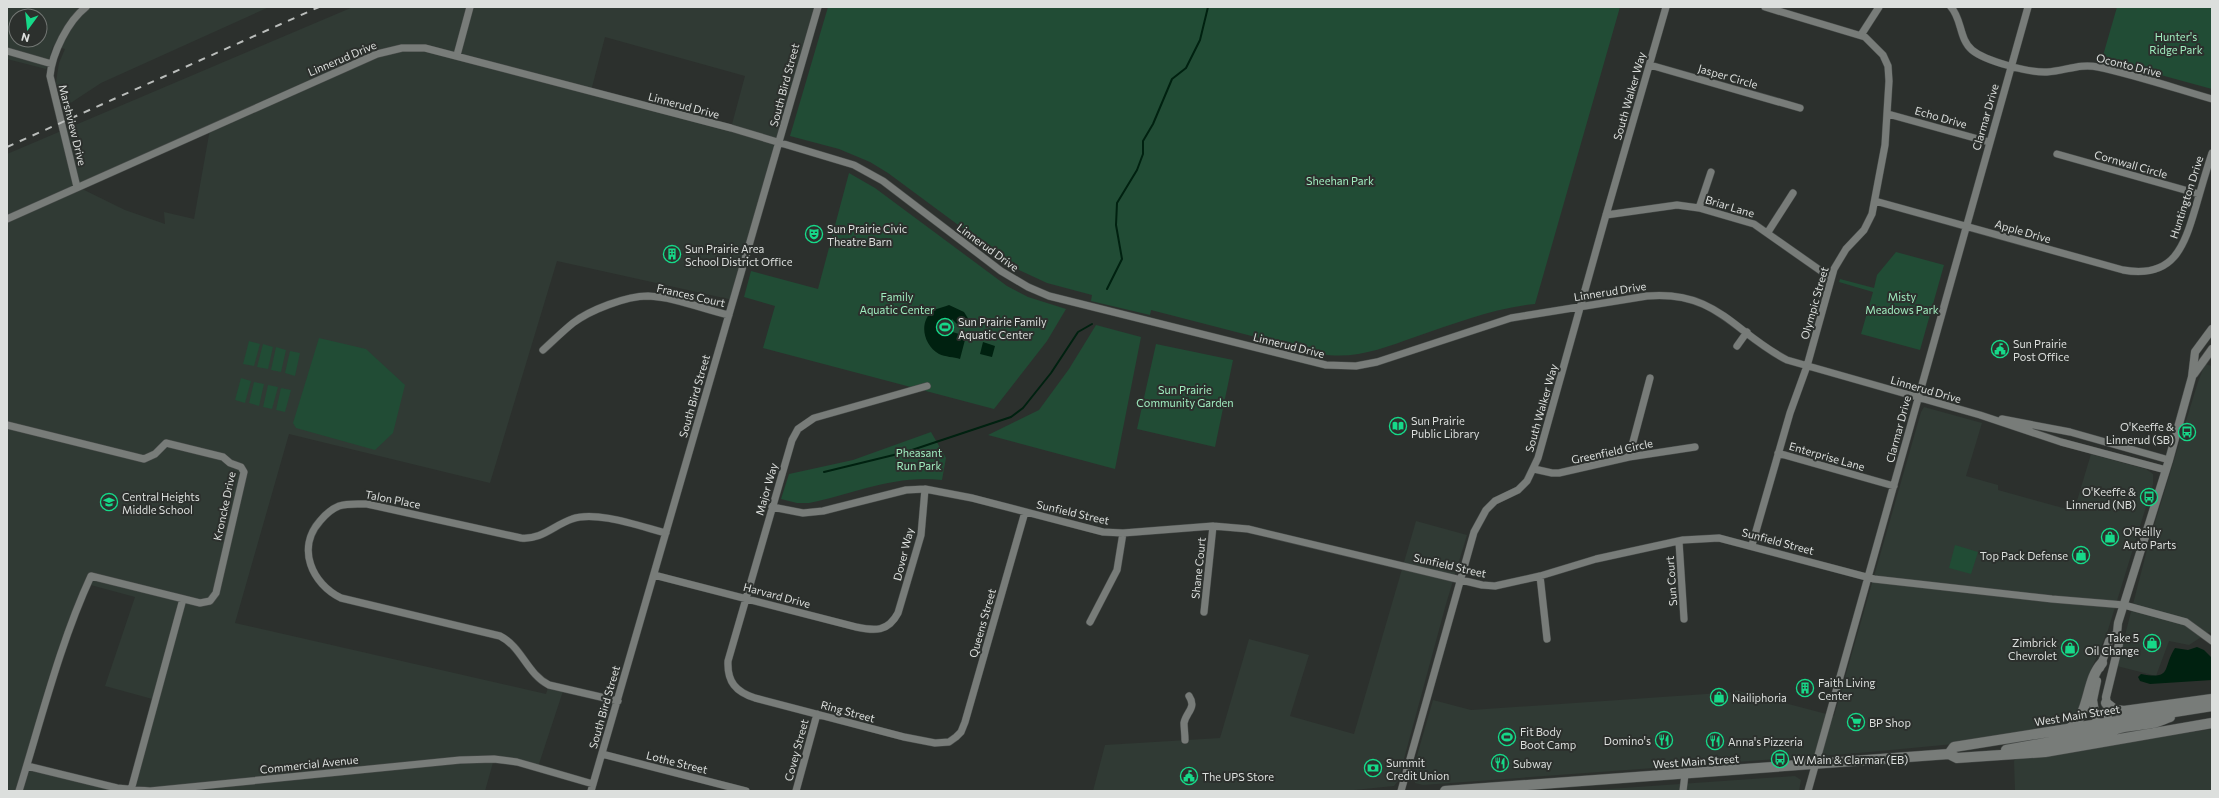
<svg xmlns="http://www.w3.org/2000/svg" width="2219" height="798" viewBox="0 0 2219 798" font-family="Commissioner,sans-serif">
<rect width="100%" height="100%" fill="#2c302d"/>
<!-- built -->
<path fill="#303a34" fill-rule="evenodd" d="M7 7H269L101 83 63 108 56 82 59 63 65 49 53 46 46 69 7 59ZM16 16H40V40H16Z
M353 7H818L733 300 557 261 490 483 289 434 235 623 546 694 549 685 564 688 538 767 494 759 485 791H7V154ZM605 37 745 76 731 128 591 91ZM210 129 194 219 164 212 165 224 125 210 78 187ZM87 584 135 597 105 686 156 700 131 790 27 766Z
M2205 364 2212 366V634L2209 632 2189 645 2169 641 2156 676 2117 666 2149 542 2198 382Z
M1924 407 1982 423 1966 476 1998 485V490L2074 511 2091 454 2146 469 2153 474V484L2108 630 2091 670 2077 716 2067 725 1954 744 1859 753 1423 785 1415 783 1412 773 1433 700 1471 710 1735 692V690L1834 716 1921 412Z
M1416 521 1467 535 1446 604 1398 781 1394 786 1344 791H1093L1105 745 1220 738 1249 639 1309 655 1290 716 1354 734Z
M2212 729V791H2015L2014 761 2016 758Z
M1795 776 1801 780 1799 791H1580Z"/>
<!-- green -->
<path fill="#214c35" d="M828 7H1620L1535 304C1493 308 1454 324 1415 337 1384 348 1354 360 1321 354L1151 310 1150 315 1091 301 1092 295 1047 283 1019 270 888 173 870 162 839 149 790 136Z
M2117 7H2212V89L2102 59Z
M849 173 875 188 1007 286 1028 297 1066 309 1047 341 994 409 763 348 775 306 744 297 751 271 818 289Z
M1896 252 1944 265 1920 350 1861 334 1873 292 1839 282 1840 279 1874 288 1877 275Z
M1096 325 1141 337 1115 469 988 435 1039 410 1069 369Z
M319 338 366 349 405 385 393 433 375 450 296 428 293 423Z
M249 341 260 344 254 366 243 364Z
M263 344 273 347 268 369 257 367Z
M1156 344 1233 360 1215 447 1137 429Z
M276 347 286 350 281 372 271 370Z
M290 351 300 353 295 376 285 373Z
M241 378 251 381 245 403 235 400Z
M254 382 264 384 259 406 249 403Z
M268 385 278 387 272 409 263 407Z
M281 388 291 390 285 412 276 410Z
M931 432 946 458 942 480C896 474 853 494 809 503H797L781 499 789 474 853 460Z
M1955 545 1978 552 1971 574 1949 568Z"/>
<!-- water -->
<path fill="#002110" d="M949 305 964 312 969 320 959 326 952 319 949 331 966 336 960 359C954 357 945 357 939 354 923 345 918 321 934 310 938 308 945 307 949 305Z
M983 342 995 346 992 357 980 354Z
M2197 647 2204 650 2212 658V680L2150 684 2140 681 2138 677 2141 674C2173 680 2162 668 2175 648L2188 650Z"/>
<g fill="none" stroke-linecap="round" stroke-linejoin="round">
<!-- stream -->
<path stroke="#002110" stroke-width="2" d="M1107 289 1122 259 1116 225 1117 203 1137 170 1143 154V141L1153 124 1172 79 1186 68 1200 40 1208 7
M824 472 906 452 1011 417 1023 408 1051 373 1078 332 1092 324"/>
<!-- minor casing -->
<g stroke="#484c4a" stroke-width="8">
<path id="minor" d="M1951 7C1962 19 1959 39 1972 50 1985 61 2030 73 2047 72 2065 71 2080 63 2098 67 2136 75 2174 88 2212 99
M1861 35 1879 7
M7 51 52 64
M457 55 470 7
M1650 65 1800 108
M1888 114 1989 142
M2057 154 2199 194
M77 187 50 76C52 53 68 21 86 7
M1875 201 2123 270C2174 279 2184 247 2196 206 2201 189 2206 171 2212 153
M1699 208 1711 172
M1606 215 1677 205 1699 208 1754 224 1831 278
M7 219 377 54 402 48H425L731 128 854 165 883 181 1001 271 1028 287 1049 296 1326 365 1356 366 1377 362 1511 318 1647 296C1717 290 1734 333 1787 360L1980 415 2061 442 2166 470
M1768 232 1793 193
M1737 346 1747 332
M543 350C553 341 563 331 573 323 590 310 626 296 648 296 674 297 703 309 729 315
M927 386 814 418 798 429 792 440 728 661C727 682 736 692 755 698L904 737 935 743 949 742 956 737 961 732 965 722 1025 512
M2002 419 2070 432 2169 460
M7 425 144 459 155 454 166 443 223 457 230 463 241 467 244 472 216 593 210 601 200 603 91 576C60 643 41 720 19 791
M1778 453 1894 486
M1629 457 1650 378
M1534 469 1552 473H1559L1629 457 1695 447
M772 507 803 513 823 511 906 490 925 489 972 498 1103 532 1123 533 1213 526 1248 529 1482 585 1495 586 1540 576 1596 559 1683 540 1719 538 1874 579 2052 599 2124 605 2186 622 2212 641
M1679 542 1684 619
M1752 545 1790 413 1807 366 1834 269 1846 249 1864 230 1872 214 1885 145 1889 81 1888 66 1883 55 1865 37 1765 7
M654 575 856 627C875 631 888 632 898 613L921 535 925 489
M1540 576 1547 639
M1204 612 1213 526
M1090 622 1117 570 1123 533
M618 701 549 685C527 674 522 647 500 636L341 598C312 584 296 548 320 521 325 515 331 509 339 506 348 503 357 504 367 504L521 538C542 540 554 525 572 519 596 510 642 527 666 533
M1185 740C1185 734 1184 728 1184 723 1186 712 1197 708 1189 696
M602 754 746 791
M27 766 117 788 150 791 460 760 494 759 517 762 593 784
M131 790 183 599
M591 791 818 7
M796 791 817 714
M1401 791 1474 532 1486 510 1495 501 1518 490 1527 481 1538 458 1606 215 1666 7
M1683 791 1685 774
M1808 791 2028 7"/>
</g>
<!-- tertiary casing -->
<g stroke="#484c4a" stroke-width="9">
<path id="tertiary" d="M2194 374 2212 349
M2100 668 2109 641 2117 633
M2097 681 2093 700 2098 729
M2109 728 2106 697 2119 644 2117 633 2118 623 2169 460 2192 377 2195 352 2212 329"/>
</g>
<!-- secondary casing -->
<g stroke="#484c4a" stroke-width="11">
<path id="secondary" d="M2106 703 2115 710 2124 711 2212 699
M2069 729C2091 714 2085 681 2102 663
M2102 740C2111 724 2136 727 2152 723 2158 722 2164 719 2170 717
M2006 750 2099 733 2106 728 2108 723
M1949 754 1954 747 2212 706
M1445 791 1949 754 1957 758 2045 752 2212 723"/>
</g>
<!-- minor -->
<use href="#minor" stroke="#787c79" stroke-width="7"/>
<!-- tertiary -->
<use href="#tertiary" stroke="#787c79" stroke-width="8"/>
<!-- secondary -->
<use href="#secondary" stroke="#787c79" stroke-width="10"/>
<!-- rail -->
<path stroke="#babdbb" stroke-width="2" stroke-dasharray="7 7" stroke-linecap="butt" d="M7 147 319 7"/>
</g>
<!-- icons -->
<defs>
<g id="theatre-ring" transform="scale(0.9)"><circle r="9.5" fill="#2c302d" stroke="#16d989" stroke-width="1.5"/><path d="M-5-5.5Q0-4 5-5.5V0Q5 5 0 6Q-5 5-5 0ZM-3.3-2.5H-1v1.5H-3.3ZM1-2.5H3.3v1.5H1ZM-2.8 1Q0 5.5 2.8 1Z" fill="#16d989"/></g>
<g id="building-ring" transform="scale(0.9)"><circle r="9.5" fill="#2c302d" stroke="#16d989" stroke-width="1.5"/><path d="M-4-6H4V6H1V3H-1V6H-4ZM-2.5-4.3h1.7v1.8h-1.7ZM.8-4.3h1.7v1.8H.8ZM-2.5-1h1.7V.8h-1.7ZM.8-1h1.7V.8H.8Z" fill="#16d989"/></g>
<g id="stadium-ring" transform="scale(0.9)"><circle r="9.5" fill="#2c302d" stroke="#16d989" stroke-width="1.5"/><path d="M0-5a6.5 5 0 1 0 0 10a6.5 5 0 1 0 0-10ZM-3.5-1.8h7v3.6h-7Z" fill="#16d989"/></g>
<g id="civic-ring" transform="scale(0.9)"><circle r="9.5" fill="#2c302d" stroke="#16d989" stroke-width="1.5"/><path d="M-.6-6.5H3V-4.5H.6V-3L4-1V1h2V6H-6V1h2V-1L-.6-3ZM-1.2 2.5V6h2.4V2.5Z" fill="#16d989"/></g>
<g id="library-ring" transform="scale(0.9)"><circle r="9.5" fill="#2c302d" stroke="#16d989" stroke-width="1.5"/><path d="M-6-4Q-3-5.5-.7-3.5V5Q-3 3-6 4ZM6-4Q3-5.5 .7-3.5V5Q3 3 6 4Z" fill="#16d989"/></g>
<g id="bus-ring" transform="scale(0.9)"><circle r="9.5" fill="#2c302d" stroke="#16d989" stroke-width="1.5"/><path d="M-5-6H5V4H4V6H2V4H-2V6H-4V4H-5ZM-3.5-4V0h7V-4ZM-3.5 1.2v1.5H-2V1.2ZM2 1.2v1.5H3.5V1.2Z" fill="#16d989"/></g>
<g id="school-ring" transform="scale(0.9)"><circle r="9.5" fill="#2c302d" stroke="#16d989" stroke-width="1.5"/><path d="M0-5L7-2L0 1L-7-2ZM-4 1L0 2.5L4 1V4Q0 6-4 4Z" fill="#16d989"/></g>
<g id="shop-ring" transform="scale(0.9)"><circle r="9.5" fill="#2c302d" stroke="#16d989" stroke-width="1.5"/><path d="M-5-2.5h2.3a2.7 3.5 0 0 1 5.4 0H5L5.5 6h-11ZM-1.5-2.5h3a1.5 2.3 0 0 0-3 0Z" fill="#16d989"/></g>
<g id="supermarket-ring" transform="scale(0.9)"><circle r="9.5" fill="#2c302d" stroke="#16d989" stroke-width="1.5"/><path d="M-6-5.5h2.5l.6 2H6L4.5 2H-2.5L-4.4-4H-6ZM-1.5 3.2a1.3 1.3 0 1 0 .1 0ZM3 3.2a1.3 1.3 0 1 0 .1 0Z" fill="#16d989"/></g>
<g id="restaurant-ring" transform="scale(0.9)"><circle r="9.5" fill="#2c302d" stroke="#16d989" stroke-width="1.5"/><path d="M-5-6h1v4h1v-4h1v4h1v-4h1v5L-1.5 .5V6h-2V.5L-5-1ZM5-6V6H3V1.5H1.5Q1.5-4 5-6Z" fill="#16d989"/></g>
<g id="bank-ring" transform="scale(0.9)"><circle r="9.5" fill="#2c302d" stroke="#16d989" stroke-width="1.5"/><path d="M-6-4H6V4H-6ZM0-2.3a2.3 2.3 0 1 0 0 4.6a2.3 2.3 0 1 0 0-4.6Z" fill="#16d989"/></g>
</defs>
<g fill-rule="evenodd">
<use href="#theatre-ring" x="814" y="234"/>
<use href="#building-ring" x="672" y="254"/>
<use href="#stadium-ring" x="945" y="327"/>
<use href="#civic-ring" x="2000" y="349"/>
<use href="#library-ring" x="1398" y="426"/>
<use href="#bus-ring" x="2187" y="432"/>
<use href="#bus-ring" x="2149" y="497"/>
<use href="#school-ring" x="109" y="502"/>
<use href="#shop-ring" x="2110" y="537"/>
<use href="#shop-ring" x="2081" y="555"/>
<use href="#shop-ring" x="2152" y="643"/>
<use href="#shop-ring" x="2070" y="648"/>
<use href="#building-ring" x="1805" y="688"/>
<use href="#shop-ring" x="1719" y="697"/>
<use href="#supermarket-ring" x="1856" y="722"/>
<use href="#stadium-ring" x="1507" y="737"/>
<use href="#restaurant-ring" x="1664" y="740"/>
<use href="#restaurant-ring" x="1715" y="741"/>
<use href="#bus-ring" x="1780" y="759"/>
<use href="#restaurant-ring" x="1500" y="763"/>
<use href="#bank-ring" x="1373" y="768"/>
<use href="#civic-ring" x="1189" y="776"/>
</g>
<g text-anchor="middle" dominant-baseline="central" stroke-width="4" stroke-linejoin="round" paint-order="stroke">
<!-- park labels -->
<g font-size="11" fill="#a0ecbf" stroke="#2c302d">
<text x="2176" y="36">Hunter's<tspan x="2176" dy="13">Ridge Park</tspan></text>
<text x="1340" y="180">Sheehan Park</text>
<text x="897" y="296">Family<tspan x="897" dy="13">Aquatic Center</tspan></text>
<text x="1902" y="296">Misty<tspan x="1902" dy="13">Meadows Park</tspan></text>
<text x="1185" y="389">Sun Prairie<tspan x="1185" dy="13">Community Garden</tspan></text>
<text x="919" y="452">Pheasant<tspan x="919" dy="13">Run Park</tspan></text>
</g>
<!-- street labels -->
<g font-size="11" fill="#dcdfdd" stroke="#2c302d">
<text transform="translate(342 58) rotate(-23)">Linnerud Drive</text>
<text transform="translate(2129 65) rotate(14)">Oconto Drive</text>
<text transform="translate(1728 76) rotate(16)">Jasper Circle</text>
<text transform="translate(784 85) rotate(-75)">South Bird Street</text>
<text transform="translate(1629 96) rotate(-74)">South Walker Way</text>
<text transform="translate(684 105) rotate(15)">Linnerud Drive</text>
<text transform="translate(1941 117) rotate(16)">Echo Drive</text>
<text transform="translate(1985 117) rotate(-74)">Clarmar Drive</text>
<text transform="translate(73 125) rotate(76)">Marshview Drive</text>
<text transform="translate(2131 164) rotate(16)">Cornwall Circle</text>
<text transform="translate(2186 197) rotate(-72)">Huntington Drive</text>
<text transform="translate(1730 206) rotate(17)">Briar Lane</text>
<text transform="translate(2023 231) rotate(16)">Apple Drive</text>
<text transform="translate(988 247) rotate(36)">Linnerud Drive</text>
<text transform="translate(1610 291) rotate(-9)">Linnerud Drive</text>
<text transform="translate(691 295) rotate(13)">Frances Court</text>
<text transform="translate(1814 303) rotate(-74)">Olympic Street</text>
<text transform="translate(1289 345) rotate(14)">Linnerud Drive</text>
<text transform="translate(1926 389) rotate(16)">Linnerud Drive</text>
<text transform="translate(694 396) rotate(-74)">South Bird Street</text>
<text transform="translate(1541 408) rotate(-74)">South Walker Way</text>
<text transform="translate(1898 429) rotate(-75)">Clarmar Drive</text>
<text transform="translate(1612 451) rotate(-12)">Greenfield Circle</text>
<text transform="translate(1827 456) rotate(16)">Enterprise Lane</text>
<text transform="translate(766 489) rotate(-74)">Major Way</text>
<text transform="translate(393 499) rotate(11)">Talon Place</text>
<text transform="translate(224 506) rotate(-78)">Kroncke Drive</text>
<text transform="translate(1073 512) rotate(13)">Sunfield Street</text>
<text transform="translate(1778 541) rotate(15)">Sunfield Street</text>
<text transform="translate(903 554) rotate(-76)">Dover Way</text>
<text transform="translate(1450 565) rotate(13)">Sunfield Street</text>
<text transform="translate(1198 568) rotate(-84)">Shane Court</text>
<text transform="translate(1671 581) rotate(-94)">Sun Court</text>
<text transform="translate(777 595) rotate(15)">Harvard Drive</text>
<text transform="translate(982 623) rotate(-74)">Queens Street</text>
<text transform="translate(604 707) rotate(-74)">South Bird Street</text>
<text transform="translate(848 711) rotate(15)">Ring Street</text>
<text transform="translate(2077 715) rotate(-9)">West Main Street</text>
<text transform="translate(796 750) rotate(-75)">Covey Street</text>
<text transform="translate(1696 761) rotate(-4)">West Main Street</text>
<text transform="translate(677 762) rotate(14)">Lothe Street</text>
<text transform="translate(309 764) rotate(-6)">Commercial Avenue</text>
</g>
<!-- poi labels -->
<g font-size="11" fill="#dcdfdd" stroke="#2c302d" text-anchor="start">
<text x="827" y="228">Sun Prairie Civic<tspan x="827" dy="13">Theatre Barn</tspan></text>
<text x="685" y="248">Sun Prairie Area<tspan x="685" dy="13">School District Office</tspan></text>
<text x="958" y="321">Sun Prairie Family<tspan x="958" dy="13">Aquatic Center</tspan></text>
<text x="2013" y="343">Sun Prairie<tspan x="2013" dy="13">Post Office</tspan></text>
<text x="1411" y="420">Sun Prairie<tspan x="1411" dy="13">Public Library</tspan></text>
<text x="2174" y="426" text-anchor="end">O'Keeffe &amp;<tspan x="2174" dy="13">Linnerud (SB)</tspan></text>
<text x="2136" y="491" text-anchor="end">O'Keeffe &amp;<tspan x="2136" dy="13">Linnerud (NB)</tspan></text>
<text x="122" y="496">Central Heights<tspan x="122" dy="13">Middle School</tspan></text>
<text x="2123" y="531">O'Reilly<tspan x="2123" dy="13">Auto Parts</tspan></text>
<text x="2068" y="555" text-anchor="end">Top Pack Defense</text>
<text x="2139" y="637" text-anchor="end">Take 5<tspan x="2139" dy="13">Oil Change</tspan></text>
<text x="2057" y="642" text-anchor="end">Zimbrick<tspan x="2057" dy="13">Chevrolet</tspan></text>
<text x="1818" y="682">Faith Living<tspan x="1818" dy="13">Center</tspan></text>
<text x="1732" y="697">Nailiphoria</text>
<text x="1869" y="722">BP Shop</text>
<text x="1520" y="731">Fit Body<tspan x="1520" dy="13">Boot Camp</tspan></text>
<text x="1651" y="740" text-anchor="end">Domino's</text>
<text x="1728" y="741">Anna's Pizzeria</text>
<text x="1793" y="759">W Main &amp; Clarmar (EB)</text>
<text x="1386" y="762">Summit<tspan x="1386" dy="13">Credit Union</tspan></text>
<text x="1513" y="763">Subway</text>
<text x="1202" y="776">The UPS Store</text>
</g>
</g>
<!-- border -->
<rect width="2219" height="798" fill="none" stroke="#dcdfdd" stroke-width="16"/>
<!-- north arrow -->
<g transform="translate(28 28) rotate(195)"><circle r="19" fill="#2c302d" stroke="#727673"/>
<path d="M0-3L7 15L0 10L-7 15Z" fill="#16d989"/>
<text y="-6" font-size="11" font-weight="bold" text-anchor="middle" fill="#dcdfdd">N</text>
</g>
</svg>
